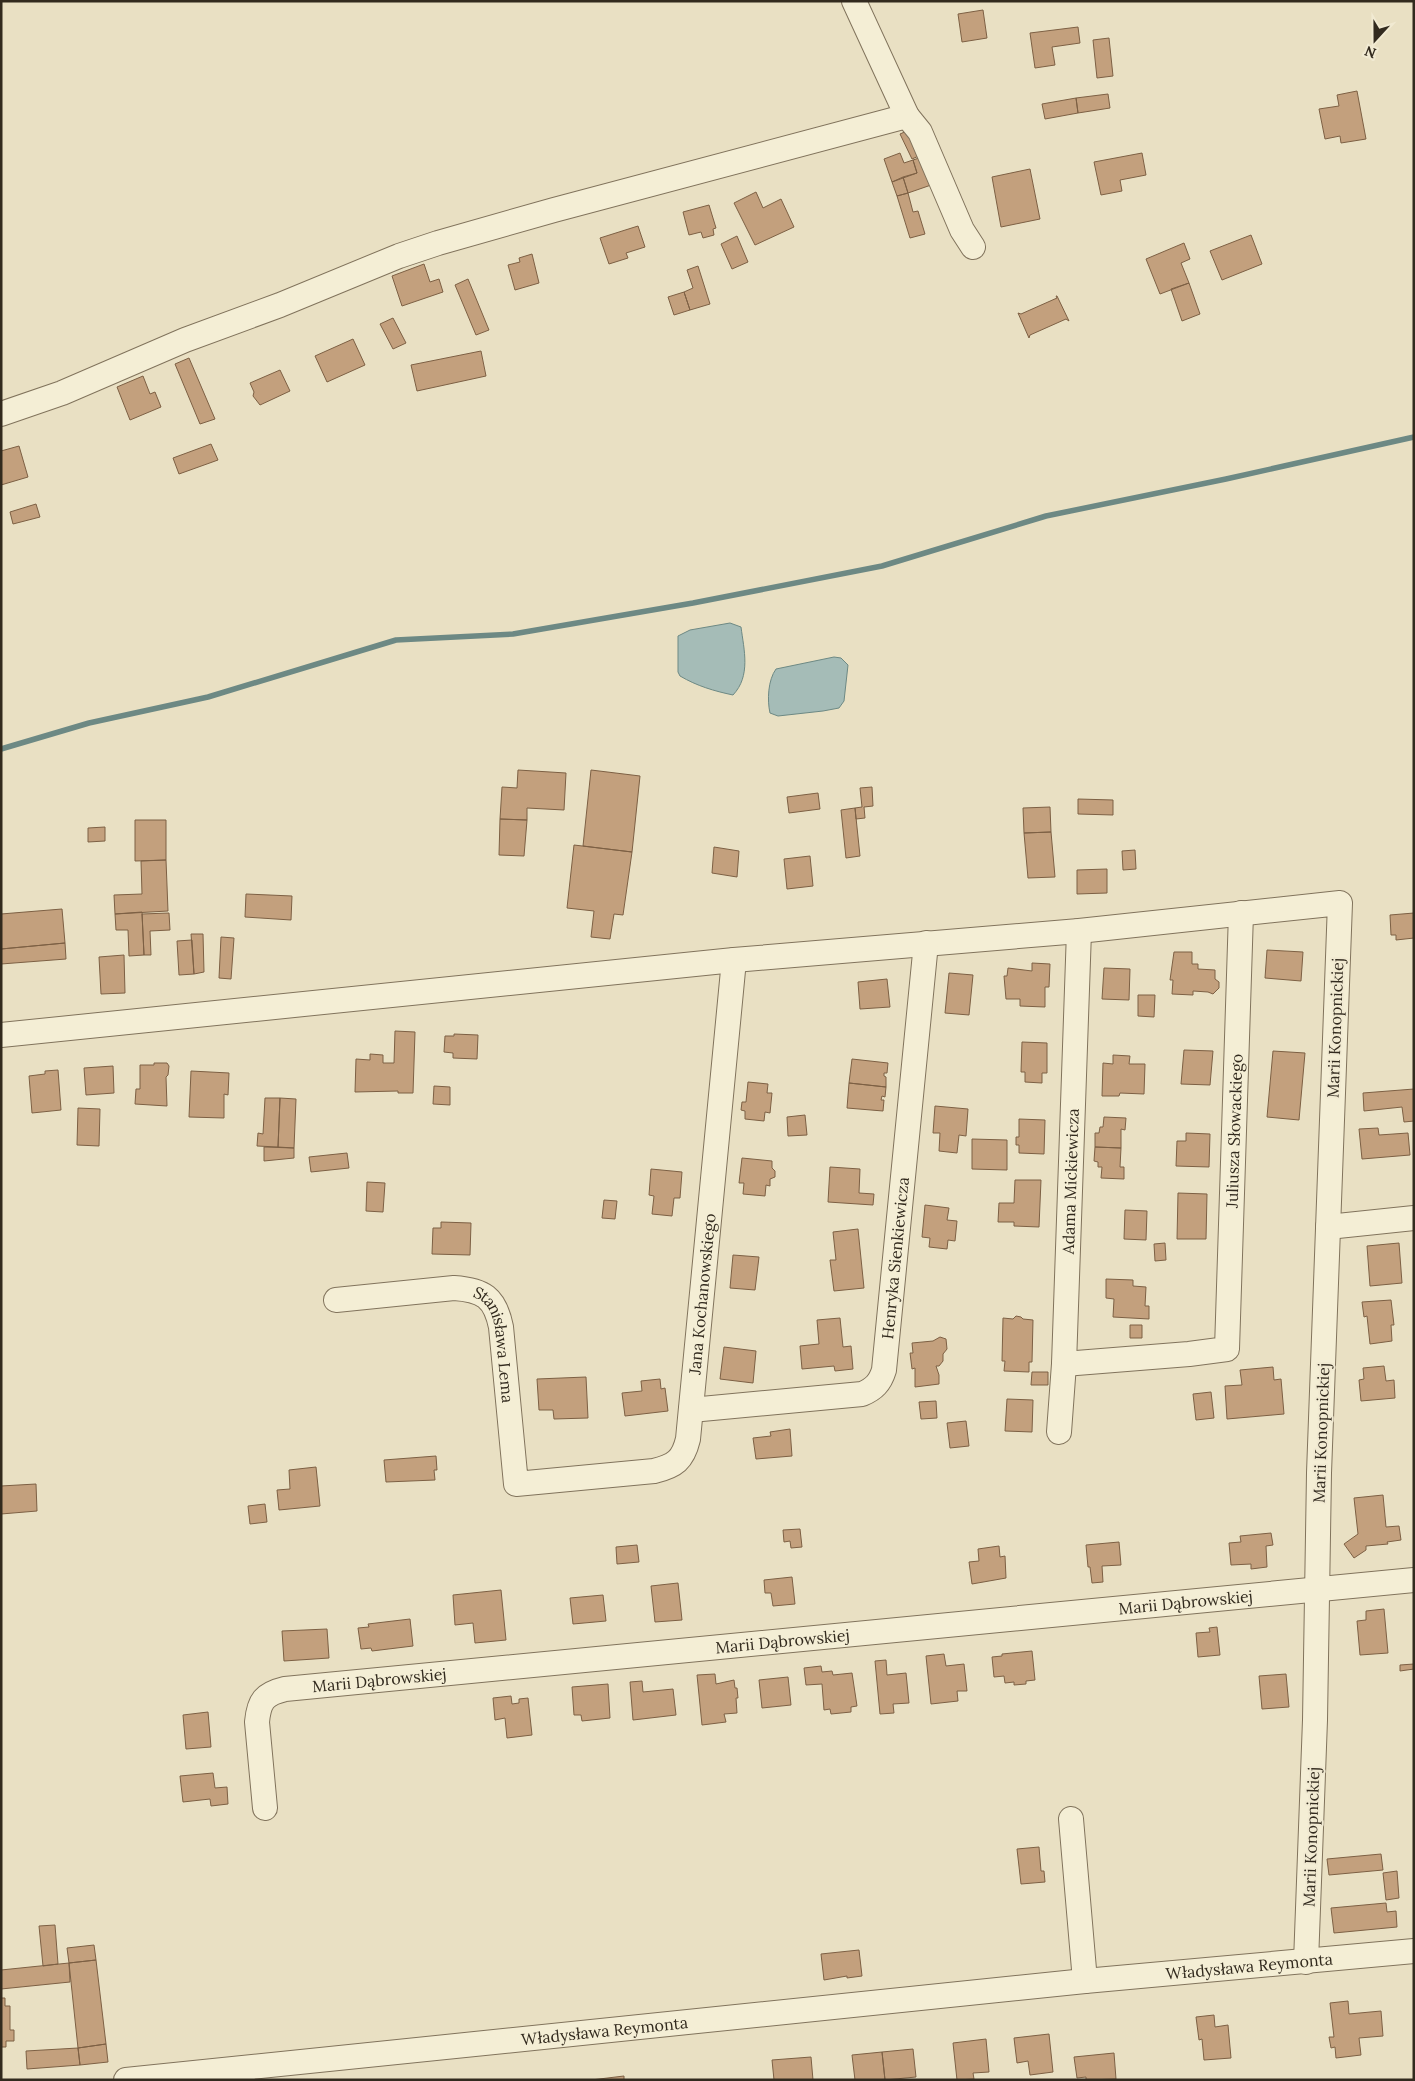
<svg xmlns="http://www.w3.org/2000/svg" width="1415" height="2081" viewBox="0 0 1415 2081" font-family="Lora,serif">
<rect width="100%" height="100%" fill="#e9e0c3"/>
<!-- water -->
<path fill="#a5bcb7" stroke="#6d8984" d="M730 623 741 627C744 650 751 676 733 695 714 691 697 686 680 676L678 672V636L690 630Z
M834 657 841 658 848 665 844 701 839 708 823 711 778 716 770 713C767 700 768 680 776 669Z"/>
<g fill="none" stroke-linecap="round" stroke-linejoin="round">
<!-- stream -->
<path stroke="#6d8984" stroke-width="5.5" d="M1 749 89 723 208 697 396 640 513 634 693 603 882 566 1046 516 1226 479 1414 437"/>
</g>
<!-- building -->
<path fill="#c3a07d" stroke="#7d6044" d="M983 10 987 38 962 42 958 14Z
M1078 27 1080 43 1052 47 1055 65 1035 68 1030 33Z
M1109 38 1113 76 1097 78 1093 40Z
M1357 91 1366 139 1341 143 1340 136 1325 139 1319 109 1339 106 1337 95Z
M1108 94 1110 108 1078 113 1076 98Z
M1076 98 1078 113 1045 119 1042 104Z
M909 130 921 155 912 159 900 134Z
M900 153 904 163 913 160 917 173 892 182 884 159Z
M1142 153 1146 175 1120 180 1122 191 1101 195 1094 162Z
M925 156 934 184 908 193 903 177 917 173 913 160Z
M1030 169 1040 219 1001 227 992 177Z
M903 177 908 193 897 196 892 182Z
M756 192 763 208 781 199 794 227 755 245 734 203Z
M908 193 913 212 918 211 925 234 910 238 897 196Z
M709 205 716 228 713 229 714 235 703 238 701 232 689 235 683 212Z
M638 226 645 247 626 253 628 258 609 264 600 238Z
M1251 235 1262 264 1222 280 1210 251Z
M737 236 748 262 732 269 721 244Z
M1184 243 1190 259 1181 263 1189 283 1160 294 1146 259Z
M532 254 539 283 515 290 508 265 520 262 519 258Z
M424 264 430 282 439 279 443 292 402 306 392 276Z
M698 266 710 304 690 310 684 292 693 288 687 270Z
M468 279 489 330 476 335 455 285Z
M1189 283 1200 314 1182 321 1171 289Z
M684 292 690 310 674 315 668 297Z
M1056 296H1057L1069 321 1066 319 1030 335 1029 338 1018 313 1021 314 1057 298Z
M393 318 406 343 393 349 380 324Z
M353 339 365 365 327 382 315 356Z
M481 351 486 376 417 391 411 365Z
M189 358 215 419 200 424 175 364Z
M280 370 290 391 260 405 253 396 254 392 250 383Z
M143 376 150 394 155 392 161 407 130 420 117 387Z
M211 444 218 460 179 474 173 458Z
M19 446 28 477 1 485V451Z
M36 504 40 517 13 524 10 512Z
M518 770 566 773 564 810 527 808V820L500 819 502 787 517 788Z
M591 770 640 776 632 852 583 846Z
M872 787 873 806 864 807 865 818 856 819 855 808 862 807 860 788Z
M818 793 820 809 789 813 787 797Z
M1078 799 1113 800V815L1078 814Z
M1050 807 1051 832 1024 833 1023 808Z
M855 808 860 856 846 858 841 810Z
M500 819 527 820 524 856 499 855Z
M135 820H166V860L135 861Z
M105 827V841L88 842V828Z
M1051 832 1055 877 1028 878 1024 833Z
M574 845 632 852 623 915 614 914 610 939 591 937 594 911 567 908Z
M714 847 739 851 737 877 712 873Z
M1135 850 1136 869 1123 870 1122 851Z
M810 856 813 886 787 889 784 859Z
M166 860 168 911 115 914 114 895 142 894 141 861Z
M1107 869V893L1077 894V870Z
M246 894 292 896 291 920 245 917Z
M62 909 65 943 1 949V914Z
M142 912 144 955 129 956 128 930H116L115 914Z
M169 913 170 930 150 931 151 955H144L142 914Z
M1414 913V938L1396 940V935H1391L1390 915Z
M191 934H203L204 972 194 974Z
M221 937 234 938 231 979 219 978Z
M192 940 194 974 179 975 177 941Z
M65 943 66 959 1 964V949Z
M1267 950 1303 952 1301 981 1265 978Z
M1174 952H1192V964H1198V969L1215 970V979L1219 982V988L1213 994 1208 992 1193 991V995L1172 994 1173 980H1170Z
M124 955 125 993 101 994 99 957Z
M1032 963 1050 964 1049 987H1045V1007L1020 1006V999H1006L1004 976H1007L1008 968 1032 971Z
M1104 968 1130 969 1129 1000 1102 999Z
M949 973 973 975 969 1015 945 1013Z
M887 979 890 1007 860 1009 858 982Z
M1138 995H1155L1154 1017 1138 1016Z
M395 1031 415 1032 413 1093H398V1091L355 1092 356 1059 370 1060V1054L383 1055V1063H394Z
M454 1034 478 1035 477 1059 453 1058V1053L444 1052 445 1036H454Z
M1022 1042 1047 1043V1073H1042V1083L1025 1082V1072H1021Z
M1184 1050 1213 1051 1210 1085 1181 1084Z
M1273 1051 1305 1053 1299 1120 1267 1117Z
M1113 1055 1130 1056 1129 1064H1145L1144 1094 1120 1093 1119 1096H1102L1103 1063 1113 1064Z
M852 1059 888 1063 887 1073H884V1076L886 1077V1087L849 1083Z
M154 1063H167L169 1066 168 1075 166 1077 167 1106 135 1104 136 1089H140V1065H154Z
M113 1066 114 1093 86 1095 84 1068Z
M58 1070 61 1110 32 1113 29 1076 45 1074V1071Z
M191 1071 229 1073 228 1095 224 1094V1118L189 1117Z
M748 1082 768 1084 767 1093H772L770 1113 765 1112 764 1121 745 1119V1111L741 1110 742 1102H746Z
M849 1083 886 1087 885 1097 882 1096 881 1100H884L883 1111 847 1108Z
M434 1086 450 1087V1105L433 1104Z
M1414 1089V1121L1404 1122 1402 1107 1364 1111 1363 1093Z
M265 1098H280L278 1147 257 1146 258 1133 263 1134Z
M280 1098 296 1099 294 1148 278 1147Z
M935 1106 968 1109 966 1136 959 1135 957 1153 939 1151 940 1133H933Z
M78 1108 100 1109 99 1146 77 1145Z
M805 1115 807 1135 788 1136 787 1117Z
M1104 1117 1126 1118 1125 1130 1121 1129V1148L1095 1147V1133H1099L1100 1127H1103Z
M1019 1119 1045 1120 1044 1154 1019 1153V1145H1016V1137H1019Z
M1378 1128 1379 1135 1408 1133 1410 1155 1362 1159 1359 1129Z
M1186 1133 1210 1134 1209 1167 1176 1166 1177 1141H1186Z
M972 1139 1007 1140V1170L972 1169Z
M264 1147 294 1148V1158L264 1161Z
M1095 1147 1121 1148 1120 1167H1124V1179L1101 1178 1102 1167H1098V1162L1094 1161Z
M347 1153 349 1168 311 1172 309 1157Z
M742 1158 772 1161V1168L775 1171V1177L770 1179V1186L766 1185 765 1196 743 1194 744 1183H739Z
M830 1167 860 1169 859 1193 874 1194 873 1205 828 1202Z
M651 1169 682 1172 680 1198H674L672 1216 652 1214 654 1196 649 1195Z
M1015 1180H1041L1039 1227 1014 1226V1222H998L999 1203H1014Z
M367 1182 385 1183 383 1212 366 1211Z
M1178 1193 1207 1194 1206 1239H1177Z
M604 1200 617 1201 615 1219 602 1218Z
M925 1205 949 1208 947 1220 957 1221 955 1241 948 1240 947 1249 929 1247 930 1238 922 1237Z
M1125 1210 1147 1211 1146 1240 1124 1239Z
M441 1222 471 1223 470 1255 432 1254 433 1228H441Z
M858 1229 864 1288 834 1291 830 1260H836L833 1232Z
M1165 1243 1166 1260 1155 1261 1154 1244Z
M1399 1243 1402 1283 1370 1286 1367 1246Z
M733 1255 759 1257 755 1290 730 1288Z
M1106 1279 1133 1280V1286L1146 1287 1145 1306H1149V1319L1113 1317 1114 1299 1106 1298Z
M1391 1300 1394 1325H1391L1392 1341 1370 1344 1367 1316 1364 1317 1362 1302Z
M1016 1316 1021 1317 1023 1319 1033 1320 1032 1362H1029V1372L1004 1371 1005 1361H1002L1003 1318 1013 1319Z
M840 1318 843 1347 851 1346 853 1369 835 1371 834 1366 802 1369 800 1346 819 1344 817 1320Z
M1130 1325H1142V1338H1130Z
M940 1337 946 1339 947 1349 943 1354V1361L939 1366H936L939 1375V1384L915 1387V1368L912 1369 910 1353H913L912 1343 933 1341Z
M724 1347 756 1351 753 1383 720 1379Z
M1384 1366 1386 1381 1394 1380 1395 1398 1361 1401 1359 1380 1364 1379 1363 1368Z
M1273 1367 1274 1380 1281 1379 1284 1414 1227 1419 1225 1386 1242 1385 1240 1370Z
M1032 1372H1048V1385H1031Z
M586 1377 588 1418 554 1419 553 1410H539L537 1379Z
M660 1379 661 1389 665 1388 668 1411 625 1416 622 1393 642 1391 641 1381Z
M1211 1392 1214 1418 1196 1420 1193 1394Z
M1007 1399 1033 1400 1032 1432 1005 1431Z
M936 1401 937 1418 921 1419 919 1402Z
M966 1421 969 1446 950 1448 947 1423Z
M790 1429 792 1456 756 1459 753 1438 771 1436 770 1432Z
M436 1456 437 1470H434L435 1480 386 1482 384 1460Z
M316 1467 320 1506 279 1510 277 1490 290 1489 289 1470Z
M36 1484 37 1511 1 1514V1486Z
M1383 1495 1386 1527 1399 1526 1401 1540 1387 1542 1388 1544 1366 1546V1550L1354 1558 1344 1544 1358 1534 1354 1498Z
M265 1504 267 1522 250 1524 248 1506Z
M800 1529 802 1547 791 1548 790 1541 784 1542 783 1530Z
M1271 1533 1273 1545 1266 1546 1267 1567 1251 1569V1564L1231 1565 1229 1543 1241 1542 1240 1536Z
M1119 1542 1121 1565 1102 1566 1103 1582 1092 1583 1090 1567H1088L1086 1545Z
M637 1545 639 1562 617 1564 616 1547Z
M999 1546 1000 1557 1005 1556 1006 1578 972 1584 969 1562 979 1561 978 1549Z
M792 1577 795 1604 773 1606 771 1593H765L764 1580Z
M678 1583 682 1620 655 1622 651 1586Z
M501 1590 506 1640 475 1643 473 1623 455 1625 453 1595Z
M603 1595 606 1621 573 1624 570 1598Z
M1384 1609 1388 1653 1360 1655 1357 1621 1366 1620V1611Z
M410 1619 413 1646 372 1651 371 1648 361 1649 358 1628 369 1627 368 1624Z
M1217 1627 1220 1655 1198 1657 1196 1633 1210 1632 1209 1628Z
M327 1629 329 1658 284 1661 282 1631Z
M1032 1651 1035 1680 1026 1681V1684L1014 1685V1682L1005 1683 1004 1676 994 1677 992 1657 1002 1656V1654Z
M944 1654 946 1666 964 1664 967 1691H957L958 1701 931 1704 926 1656Z
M886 1660 887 1675 906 1673 909 1703 893 1704 894 1713 880 1714 875 1661Z
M1414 1664V1669L1400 1671V1665Z
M821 1666 822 1672 832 1671 833 1675 852 1673 857 1706 851 1707V1712L831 1714 830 1709 824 1710 822 1684 806 1685 804 1668Z
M715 1674 716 1684 734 1680 735 1688H737L738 1698H736L737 1713 724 1714 726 1722 702 1725 697 1675Z
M1286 1674 1289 1707 1262 1709 1259 1676Z
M788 1677 791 1705 762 1708 759 1680Z
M642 1681 643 1692 673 1689 676 1715 633 1720 630 1682Z
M608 1684 610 1718 582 1721 581 1715H574L572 1687Z
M511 1696 512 1704 519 1703V1699L528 1698 532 1735 507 1738 505 1718 495 1720 493 1698Z
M208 1712 211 1747 186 1749 183 1715Z
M213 1773 215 1788 227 1787 228 1804 211 1806 210 1799 183 1802 180 1776Z
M1039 1847 1041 1871H1044L1045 1882 1021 1884 1017 1849Z
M1381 1854 1383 1870 1329 1875 1327 1859Z
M1397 1871 1399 1898 1386 1900 1383 1873Z
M1386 1903 1387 1912 1396 1911 1397 1927 1334 1933 1331 1908Z
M55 1925 58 1964 43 1966 39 1926Z
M94 1945 96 1960 69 1963 67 1948Z
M859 1950 862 1976 847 1978V1976L824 1980 821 1954Z
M96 1960 106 2044 78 2048 69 1963Z
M69 1963 70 1982 1 1989V1970Z
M1 1998H5V2006H10V2030H14V2041H6V2047H1Z
M1348 2001 1349 2014 1381 2011 1383 2036 1359 2038 1361 2055 1336 2058 1335 2047 1331 2048 1329 2037H1334L1330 2003Z
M1214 2015 1215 2027 1228 2025 1231 2058 1204 2060 1202 2039 1199 2040 1196 2017Z
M1049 2034 1053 2072 1030 2075 1028 2061 1017 2063 1014 2038Z
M986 2039 989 2072 973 2073 974 2079 957 2080 953 2043Z
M106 2044 108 2062 80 2065 78 2048Z
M78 2048 80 2065 27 2069 26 2051Z
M913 2049 916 2077 885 2080 882 2052Z
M882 2052 885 2080H855L852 2055Z
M1114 2053 1116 2079 1086 2080V2077L1077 2078 1074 2057Z
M811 2057 813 2080H774L772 2060Z
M624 2076V2080H591Z"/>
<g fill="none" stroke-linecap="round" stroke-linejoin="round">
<!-- minor casing -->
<g stroke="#81735c" stroke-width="26">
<g id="minor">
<path d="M907 116 920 132 962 230 973 247"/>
<path d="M1 414 62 393 185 340 280 305 399 256 438 243 554 210 907 116 854 1"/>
<path d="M1 1035 734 960 1079 931 1340 903 1319 1473 1315 1720 1306 1962"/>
<path d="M1328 1227 1414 1218"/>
<path id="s1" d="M336 1300 454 1288C483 1290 495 1297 501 1327L516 1484 654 1471C675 1466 683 1460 688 1439L734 960"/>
<path id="s2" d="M1064 1364 1189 1354 1227 1349 1241 913"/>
<path id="s3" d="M691 1410 862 1394C874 1389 880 1383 884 1370L926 943"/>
<path id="s4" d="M1059 1432 1064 1364 1079 931"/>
<path id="s5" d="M265 1808 257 1722C259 1701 264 1694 285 1689L1414 1580"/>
<path d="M1071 1819 1085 1981"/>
<path id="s6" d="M126 2080 1085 1981 1414 1951"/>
</g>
</g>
<!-- minor -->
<use href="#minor" stroke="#f4eed5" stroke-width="24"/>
</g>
<g text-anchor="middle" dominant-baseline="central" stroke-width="4" stroke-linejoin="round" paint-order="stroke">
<!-- street labels -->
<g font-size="16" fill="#322a1e" stroke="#f1ead2">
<text transform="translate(1335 1028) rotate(-88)">Marii Konopnickiej</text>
<text stroke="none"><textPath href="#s2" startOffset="382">Juliusza Słowackiego</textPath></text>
<text stroke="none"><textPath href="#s4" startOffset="251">Adama Mickiewicza</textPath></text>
<text stroke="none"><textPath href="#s3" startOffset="318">Henryka Sienkiewicza</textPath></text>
<text stroke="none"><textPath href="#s1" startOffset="679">Jana Kochanowskiego</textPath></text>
<text stroke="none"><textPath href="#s1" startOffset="201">Stanisława Lema</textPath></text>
<text transform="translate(1321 1433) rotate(-88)">Marii Konopnickiej</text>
<text stroke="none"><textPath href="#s5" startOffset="1039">Marii Dąbrowskiej</textPath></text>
<text stroke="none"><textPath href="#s5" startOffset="634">Marii Dąbrowskiej</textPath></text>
<text stroke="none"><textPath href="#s5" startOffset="229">Marii Dąbrowskiej</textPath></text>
<text transform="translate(1311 1837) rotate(-88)">Marii Konopnickiej</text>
<text stroke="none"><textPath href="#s6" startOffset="1129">Władysława Reymonta</textPath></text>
<text stroke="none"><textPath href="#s6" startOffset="481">Władysława Reymonta</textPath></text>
</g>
</g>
<!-- border -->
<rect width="1415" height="2081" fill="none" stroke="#322a1e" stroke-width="5"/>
<!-- north arrow -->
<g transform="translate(1375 40) rotate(201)" stroke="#f1ead2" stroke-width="4" paint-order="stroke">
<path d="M0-4L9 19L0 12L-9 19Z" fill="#322a1e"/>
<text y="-8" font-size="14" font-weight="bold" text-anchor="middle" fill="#322a1e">N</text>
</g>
</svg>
